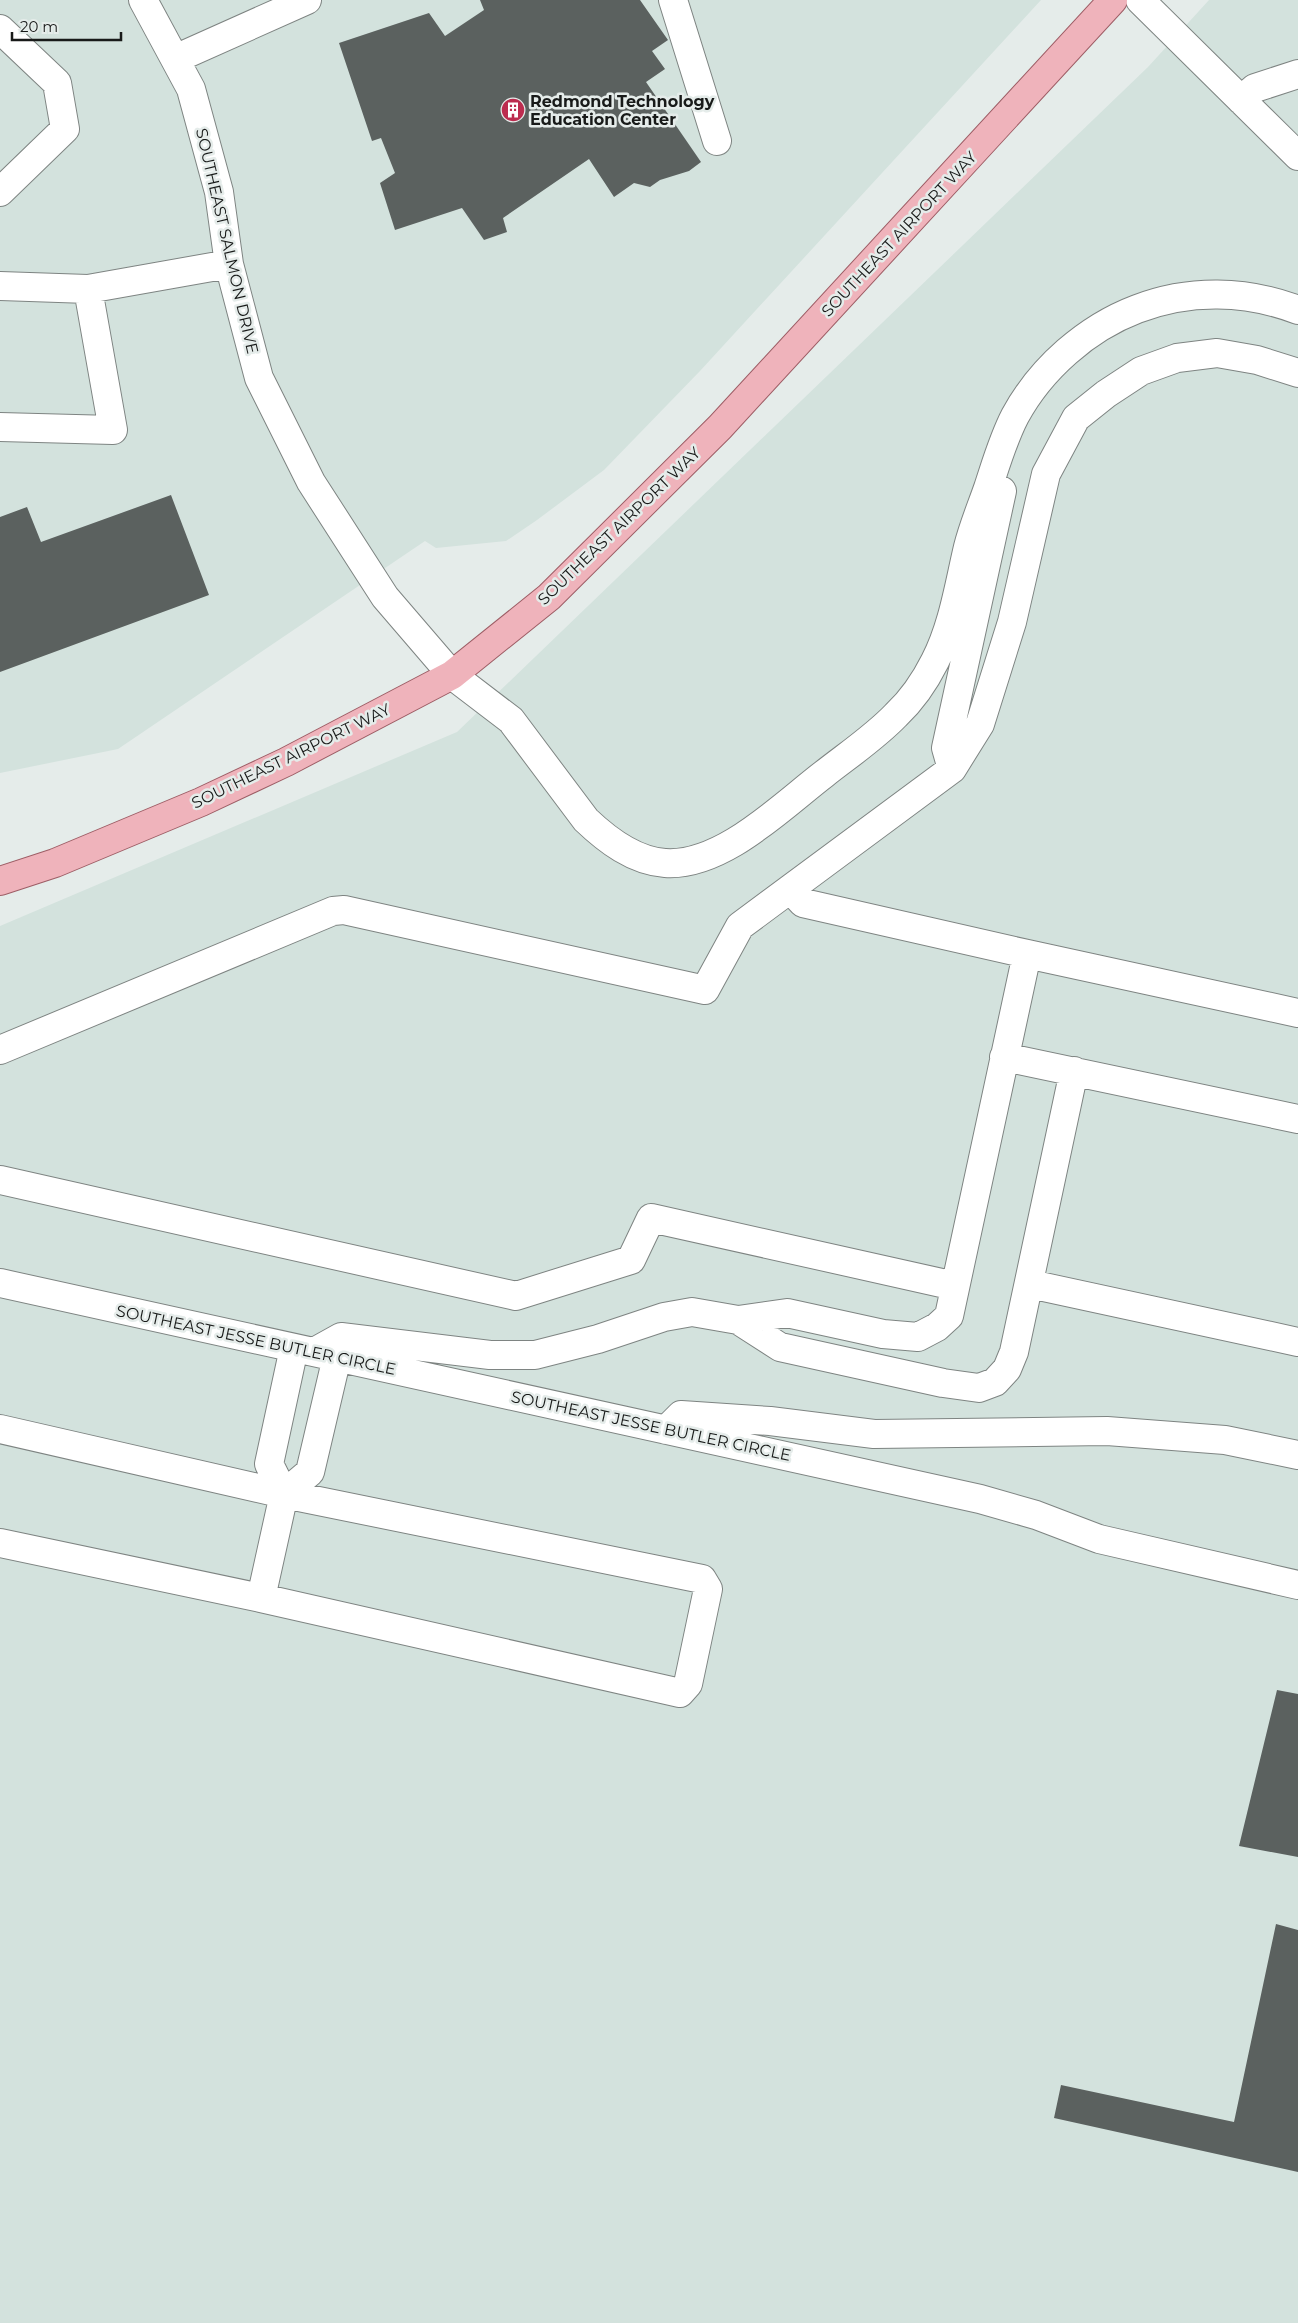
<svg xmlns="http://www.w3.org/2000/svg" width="1298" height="2323" viewBox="0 0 1298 2323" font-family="Montserrat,sans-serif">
<rect width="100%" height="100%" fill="#e5ecea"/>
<!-- built -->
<path fill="#d3e2dd" d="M0 0H1041L700 371 604 470 537 520 506 541 436 548 425 541 118 749 0 773Z
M1209 0H1298V2323H0V926L457 732 1148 67Z"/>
<!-- building -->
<path fill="#5b615f" d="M480 0H640L668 40 652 51 665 69 646 82 701 162 689 171 660 180 650 187 634 183 614 197 589 159 503 218 507 232 484 240 462 208 395 230 380 183 395 173 381 138 372 141 339 43 429 13 445 36 484 10Z
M171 495 209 595 0 672V517L27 507 41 542Z
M1277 1690 1298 1694V1857L1239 1846Z
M1276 1924 1298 1930V2172L1054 2118 1061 2085 1234 2122Z"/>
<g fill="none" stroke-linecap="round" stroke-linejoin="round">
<!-- minor casing -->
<g stroke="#7e8482" stroke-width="30">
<path id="minor" d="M143 0 191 89 219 192 229 264 259 378 311 482 385 597 452 675 511 720 586 820C607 840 634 861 665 863 722 867 782 806 824 774 848 755 875 737 896 715 912 700 925 681 935 661 953 626 959 585 968 547 973 527 981 508 988 488 996 464 1003 439 1015 416 1041 368 1087 328 1137 309 1189 289 1246 290 1298 310
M673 0 717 141
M1140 0 1298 156
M0 29 57 83 65 129 0 192
M175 59 307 0
M1241 100 1255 88 1298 74
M0 286 88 289 229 264
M0 427 113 430 88 289
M952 769 946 748 1002 491
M790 889 803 903 1027 954 1298 1013
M0 1050 333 911 344 910 705 990 740 926 952 769 980 724 1012 622 1046 474 1076 418 1106 394 1141 371 1177 358 1217 353 1257 360 1298 373
M1004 1057 1298 1119
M0 1180 516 1296 631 1260 651 1218 955 1286
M0 1283 980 1499 1036 1515 1099 1539 1298 1585
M1030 1284 1298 1342
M738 1320 787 1313 883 1334 918 1337 937 1327 949 1316 1027 954
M314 1352 341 1337 490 1355H535L598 1339 664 1317 692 1312 738 1320 780 1347 943 1383 979 1388 995 1382 1007 1369 1014 1352 1074 1071
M0 1429 284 1494 702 1579 708 1589 688 1684 680 1693 261 1598 0 1543
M666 1430 681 1415 770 1421 874 1434 1107 1431 1225 1440 1298 1455
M284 1494 269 1464 294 1348
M261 1598 284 1494 310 1472 337 1357"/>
</g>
<!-- major casing -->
<g stroke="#9d5d65" stroke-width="30">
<path id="major" d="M0 881 55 863 201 802 286 762 452 675 549 597 720 427 1113 0"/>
</g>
<!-- minor -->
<use href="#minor" stroke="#fff" stroke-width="28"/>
<!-- major -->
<use href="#major" stroke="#efb3bb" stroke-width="28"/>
</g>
<!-- icons -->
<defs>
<g id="building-disc" transform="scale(1.25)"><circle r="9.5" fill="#bc2c4f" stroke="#e5ecea"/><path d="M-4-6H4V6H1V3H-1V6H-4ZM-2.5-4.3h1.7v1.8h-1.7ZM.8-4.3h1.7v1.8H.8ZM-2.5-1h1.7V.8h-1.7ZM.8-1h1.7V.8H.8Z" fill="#fff"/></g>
</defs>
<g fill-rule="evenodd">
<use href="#building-disc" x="513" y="110"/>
</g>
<g text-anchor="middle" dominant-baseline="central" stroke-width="5" stroke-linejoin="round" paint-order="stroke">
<!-- poi labels -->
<g font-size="16" font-weight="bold" fill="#181a19" stroke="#e5ecea" text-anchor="start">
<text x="530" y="101">Redmond Technology<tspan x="530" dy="18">Education Center</tspan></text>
</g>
<!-- street labels -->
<g font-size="16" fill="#181a19" stroke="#e5ecea">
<text transform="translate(899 234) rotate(-47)">SOUTHEAST AIRPORT WAY</text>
<text transform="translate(227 241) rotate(77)">SOUTHEAST SALMON DRIVE</text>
<text transform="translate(619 526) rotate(-44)">SOUTHEAST AIRPORT WAY</text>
<text transform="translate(291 756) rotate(-26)">SOUTHEAST AIRPORT WAY</text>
<text transform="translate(256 1340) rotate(12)">SOUTHEAST JESSE BUTLER CIRCLE</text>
<text transform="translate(651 1426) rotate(12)">SOUTHEAST JESSE BUTLER CIRCLE</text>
</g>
</g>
<!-- scale -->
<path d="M12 32v8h109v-8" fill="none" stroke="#181a19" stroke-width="2.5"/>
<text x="20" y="32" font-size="15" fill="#181a19" stroke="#e5ecea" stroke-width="4" paint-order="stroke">20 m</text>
</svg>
